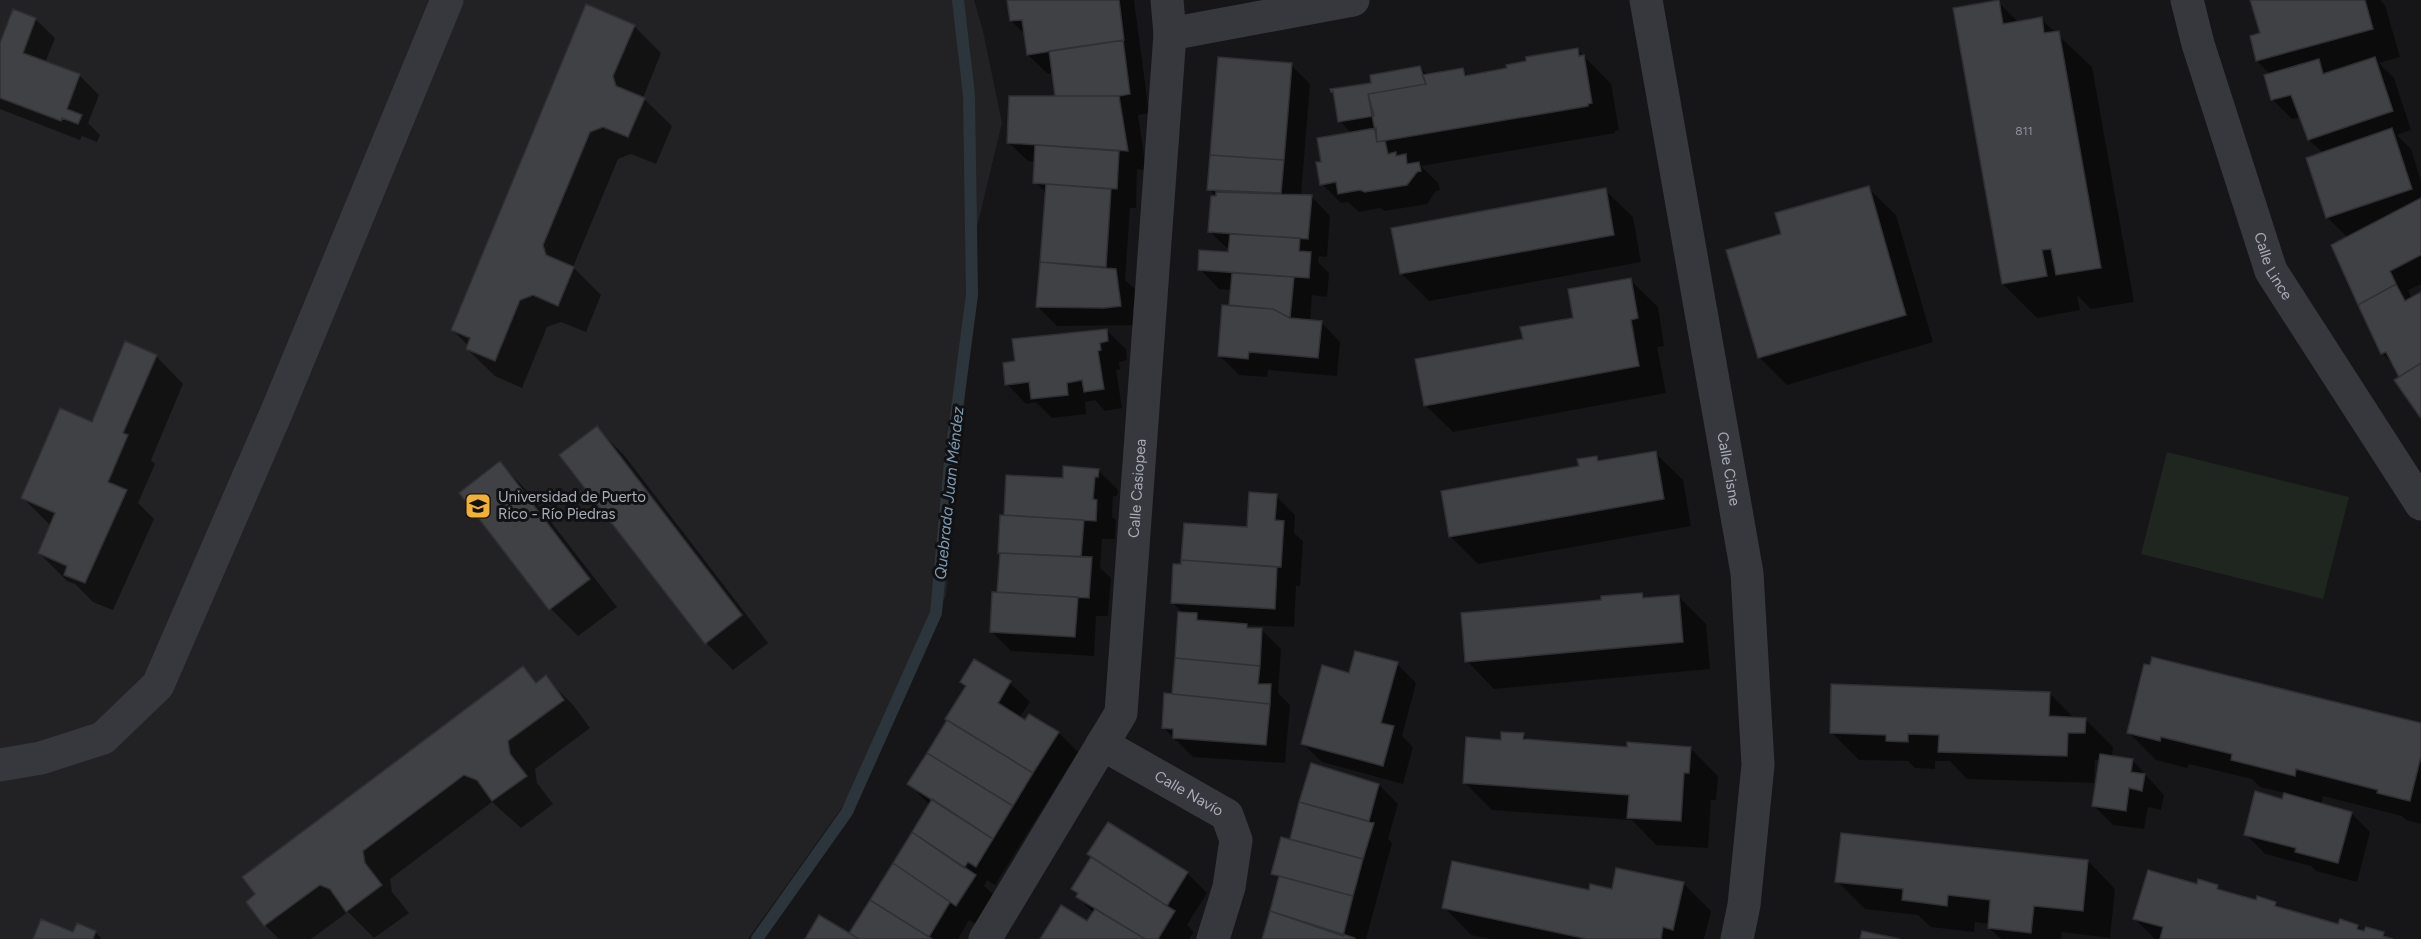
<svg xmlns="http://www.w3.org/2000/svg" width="2421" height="939" viewBox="0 0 2421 939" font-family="Figtree,sans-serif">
<rect width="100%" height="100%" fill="#161618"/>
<!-- built -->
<path fill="#222225" d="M0 0H974L983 31 1002 123 968 264 964 417 946 595 860 782 748 939H0Z"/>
<!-- pitch -->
<path fill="#1e261f" d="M2167 452 2349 497 2323 599 2141 554Z"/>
<!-- shadow -->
<path fill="#0007" d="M1008 0H1134L1149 113 1138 115 1146 170 1137 169 1136 208H1130L1125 280 1135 289 1140 325 1057 326 1038 307 1047 194 1035 182 1036 162 1028 161 1008 142 1057 98 1053 73 1048 74 1028 55 1026 35 1011 21Z
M2251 0H2380L2385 5 2400 57 2379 63 2394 78 2411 130 2397 135 2411 149 2421 181V284L2408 290 2412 299 2421 294V416L2395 366 2382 353 2348 238 2327 217 2323 153 2309 140 2301 117 2292 119 2273 100 2266 76 2271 75 2257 61 2262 35Z
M1998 2 2019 23 2041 19 2092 67 2134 302 2091 309 2077 295 2080 310 2037 318 2003 284Z
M35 19 55 38 45 63 80 76 99 95 88 123 100 135 97 142 82 136 80 140 0 109V45Z
M634 26 661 53 643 98 672 126 656 164 631 154 618 159 573 267 601 295 586 332 561 322 547 327 522 388 495 376 467 349 469 346 452 330Z
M1577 49 1611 84 1619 130 1615 131V133L1421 166 1438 183 1440 190 1436 191 1427 204 1385 211 1380 208 1359 212 1348 202 1341 203 1322 184 1323 163 1352 134 1340 121 1373 84 1420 68 1428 75 1462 69 1469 76 1509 69Z
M1291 65 1310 84 1301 196H1311L1330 216 1327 257 1319 256 1318 262 1329 273 1327 297 1312 295 1310 322H1321L1340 342 1337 376 1268 370 1267 377 1239 375 1220 356 1232 290 1219 289 1200 269 1229 254 1230 251 1209 231 1218 198 1209 189Z
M1868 188 1896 215 1933 342 1787 385 1759 357 1783 235Z
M1605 190 1633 217 1641 262 1429 301 1401 273Z
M1630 280 1658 307 1664 346 1657 347 1666 393 1453 432 1425 405 1575 319Z
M1106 330 1126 349 1127 360 1119 362 1120 369 1116 370 1122 408 1105 411 1095 400 1085 402 1086 414 1052 418 1036 402 1026 404 1007 384 1017 362Z
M156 356 183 384 151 460 155 464 138 503 154 519 113 610 93 602 75 584 67 581 39 553 51 526 23 498Z
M597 428 624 455 768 643 733 670 706 643Z
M1655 453 1683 480 1691 526 1478 564 1450 536 1597 458 1602 462Z
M500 463 527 491 617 607 578 636 551 609 461 493Z
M1098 470 1118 490 1117 496H1113L1112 517 1116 520 1115 539H1102L1100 568 1111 578 1108 616H1096L1094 656 1011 651 991 631 998 594 1002 516H1005L1007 477 1064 480Z
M1276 496 1295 515 1294 533 1303 541 1300 586H1296L1294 627 1246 625 1251 629 1262 630 1281 649 1278 693 1290 705 1285 763 1193 757 1163 727 1173 695 1184 614 1173 603 1182 566 1185 525 1248 528Z
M1642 594 1646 599 1679 597 1706 624 1710 669 1494 689 1467 661 1603 602Z
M975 661 1010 683 1030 702 1019 718 1025 722 1029 716 1059 733 1078 752 995 885 987 880 984 886 994 895 976 924 969 920 958 939H857L851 933 930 805 909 784 967 687 962 682Z
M1397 664 1416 683 1402 736 1413 747 1403 784 1322 762 1302 743 1350 674Z
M523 668 538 683 545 677 573 705 590 728 535 769 537 783 553 804 521 828 492 802 390 879 392 892 409 913 374 938 348 912 311 939H279L265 925Z
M2049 693 2075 719H2085L2113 747 2112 758 2133 761 2164 795 2161 810 2148 807 2144 829 2113 825 2094 806 2101 760H2095L2094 783 1967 779 1950 761H1935V769L1915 768 1908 761 1859 760 1831 732Z
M2421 725V824L2406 820 2402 816 2323 796 2321 805 2351 813 2370 832 2357 882 2316 871 2311 866 2265 854 2246 834 2283 801 2285 793 2260 787 2252 779 2189 764 2187 768 2156 760 2129 733Z
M1523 735 1530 741 1629 749 1690 748 1718 776 1716 800H1711L1708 848 1656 845 1632 820 1492 810 1464 782 1503 742Z
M1312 764 1379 785 1398 804 1388 839 1392 843 1366 939H1263L1279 879 1273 873 1291 841Z
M1108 824 1187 873 1207 893 1187 925 1194 932 1189 939H1042L1088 923 1094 913 1077 897 1079 894 1073 888 1093 857Z
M2088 861 2115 889 2110 938 2062 932 2061 939H2001L1989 928 1990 924 1975 922 1974 932 1931 927 1918 915 1865 909 1837 881Z
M1683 883 1711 911 1704 939H1491L1471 935 1444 907Z
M2198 886 2217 887 2223 893 2257 902 2275 903 2281 909 2339 926H2358L2365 933 2367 929 2384 934 2389 939H2155L2135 919Z
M95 932 102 939H34L74 934Z"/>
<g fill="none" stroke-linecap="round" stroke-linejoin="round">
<!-- stream -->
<path stroke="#2c353c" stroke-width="12" d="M757 939 847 812 936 613 950 462 972 295 969 95 958 0"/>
</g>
<!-- building -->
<path fill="#404145" stroke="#303034" stroke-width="1.5" d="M1007 0H1119L1124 40 1027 55 1022 20 1010 21Z
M1999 0 2003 24 2042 17 2044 33 2059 31 2101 268 2056 275 2051 249 2042 250 2047 276 2002 284 1953 8Z
M2250 0H2365L2373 29 2256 61 2250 36 2260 33Z
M586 4 635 25 613 76 616 86 645 98 628 137 603 127 590 132 543 245 546 255 574 267 558 306 533 295 520 300 495 361 466 349 470 338 451 330Z
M13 9 36 18 23 53 80 74 67 109 82 115 78 124 62 118 61 121 0 98V43Z
M1123 40 1130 94 1119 96H1055L1049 51Z
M1578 48 1579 56 1584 55 1592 103 1588 104V106L1377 142 1368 94 1426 84 1422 75 1463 68 1465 76 1507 68 1506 65 1526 61V57Z
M1218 57 1292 63 1284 160 1210 155Z
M2375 57 2393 111 2308 140 2291 95 2271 100 2264 75 2319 59 2323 74Z
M1420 66 1426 84 1368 94 1374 116 1338 122 1333 91 1331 92 1330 89 1371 83 1370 75Z
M1009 96H1119L1128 151 1007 143Z
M1376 128 1377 142 1385 141 1388 154 1396 152V156L1406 154 1407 164 1419 162 1421 171 1417 172 1407 185 1365 192 1360 190 1338 194 1336 182 1320 185 1316 162H1321L1317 138Z
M2392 128 2412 189 2326 218 2306 158Z
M1035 145 1119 151 1117 189 1033 183Z
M1210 155 1284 160 1281 193 1207 190Z
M1046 184 1111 189 1106 267 1040 262Z
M1869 186 1906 315 1758 358 1726 250 1781 234 1775 213Z
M1606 188 1614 235 1400 274 1391 228Z
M1216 192 1312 195 1308 239 1208 232 1211 196H1216Z
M2421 198V255L2390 271 2396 284 2358 305 2331 245Z
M1230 234 1300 238 1299 251 1311 252 1309 278 1198 270 1199 250 1228 252Z
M1040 262 1116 269 1121 306 1104 308 1036 307Z
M1232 273 1294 277 1290 318 1273 309 1229 305Z
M1631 278 1638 318 1631 320 1639 366 1424 406 1415 359 1523 339 1520 327 1573 318 1568 289Z
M2396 284 2405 301 2421 292V363L2399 377 2386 352 2381 354 2358 305Z
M1222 305 1273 309 1290 318 1322 321 1318 358 1249 352 1248 359 1218 356Z
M1107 329 1108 341 1100 343 1101 350 1098 351 1104 389 1084 392 1082 380 1067 383 1068 395 1031 399 1029 382 1005 385 1003 363 1015 361 1012 339Z
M125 341 157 355 123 433 128 435 108 482 127 490 85 583 64 575 67 566 38 553 55 513 21 498 60 408 92 422Z
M2421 363V417H2420L2394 380Z
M597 426 742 615 705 644 559 455Z
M1656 451 1664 499 1449 537 1441 491 1579 466 1577 459 1597 456 1598 461Z
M500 461 590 579 549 610 459 493Z
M1063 466 1099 469 1098 477H1095L1093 499 1097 500 1096 521 1004 515 1006 475 1063 478Z
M1249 492 1277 494 1275 520 1284 521 1281 567 1181 560 1184 523 1247 527Z
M1000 515 1084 520 1081 557 998 553Z
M1000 553 1092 557 1089 598 997 592Z
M1181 560 1277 567 1275 609 1171 603 1173 564H1181Z
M992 592 1078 597 1075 637 990 632Z
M1642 593 1643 598 1679 595 1683 642 1465 662 1461 613 1601 600V596Z
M1178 612 1197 613V620L1247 624V628H1262L1260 666 1175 658Z
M1355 651 1398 662 1381 723 1394 726 1383 766 1301 744 1322 665 1349 673Z
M2152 657 2421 723V756L2410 801 2377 793 2378 790 2296 769 2295 776 2231 760 2232 754 2161 737 2160 741 2127 733 2144 664 2150 665Z
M1175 658 1260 666 1258 684H1271L1270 704 1172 694Z
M974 659 1011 681 998 703 1025 720 1029 714 1059 732 1033 773 945 719 966 686 960 682Z
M523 666 536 683 546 675 564 700 508 741 510 754 527 776 492 801 477 780 464 775 363 851 365 863 382 885 346 912 330 889 320 885 264 926 246 902 255 894 242 877Z
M1831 684 2050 692 2049 716 2086 718 2085 733H2068L2067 756 1938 752 1939 735 1908 734V742L1886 741V735L1830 733Z
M1164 693 1270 704 1266 745 1173 738V729L1162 728Z
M947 720 1033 773 1013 806 927 753Z
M1501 732 1524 733 1523 739 1627 747V742L1691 747 1689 773H1684L1681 821 1627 818 1629 795 1463 783 1466 737 1501 740Z
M927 753 1013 806 993 839 907 784Z
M2100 754 2133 759 2131 772 2145 774 2142 791 2129 788 2126 811 2092 806Z
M1311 763 1379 784 1369 821 1299 802Z
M2255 791 2282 799 2284 793 2352 812 2338 863 2295 852 2296 848 2244 835Z
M932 799 993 839 976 867 968 862 964 868 912 832Z
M1299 802 1374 823 1363 859 1290 839Z
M1108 822 1188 872 1167 906 1087 854Z
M912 832 976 875 956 906 893 863Z
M1841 833 2088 860 2083 911 2034 906 2031 933 1988 928 1990 900 1948 895 1947 906 1902 900 1903 889 1835 882Z
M1281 837 1363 859 1353 896 1271 874Z
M1091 857 1175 911 1158 939H1145L1076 897 1078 893 1071 889Z
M1452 861 1589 890 1590 884 1612 889 1616 868 1684 882 1673 930 1663 927 1661 939H1587L1442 908Z
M893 863 950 902 929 937 870 900Z
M2148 870 2197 884 2198 879 2218 885 2217 889 2256 900 2257 896 2276 902 2275 906 2338 924 2340 919 2358 925 2357 929 2364 931 2366 927 2384 932 2383 936 2393 939H2160L2163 927 2133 919Z
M1279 876 1353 896 1343 936 1270 911Z
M870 900 929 937 932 939H859L849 933Z
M1061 905 1087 921 1095 909 1145 939H1040Z
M1270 911 1355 938V939H1262Z
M819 915 859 939H805Z
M41 919 73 932 77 923 96 931 93 939H33Z
M1862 931 1900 939H1860Z"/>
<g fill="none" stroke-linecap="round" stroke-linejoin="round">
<!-- minor -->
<g stroke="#37383d" stroke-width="33">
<path id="s1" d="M1646 0 1747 573 1758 765 1744 905 1737 939"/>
<path id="s2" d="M2187 0 2198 44 2271 271 2421 504"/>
<path d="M1170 34 1353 0"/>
<path id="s3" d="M1102 744 1227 815 1236 840 1229 887 1213 939"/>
<path d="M0 765 41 758 103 738 158 685 277 411 447 0"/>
<path id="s4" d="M985 939 1121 713 1170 34 1167 0"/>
</g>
</g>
<!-- icons -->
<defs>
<g id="university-square" transform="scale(1.35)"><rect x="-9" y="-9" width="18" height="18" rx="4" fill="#f2b134" stroke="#111113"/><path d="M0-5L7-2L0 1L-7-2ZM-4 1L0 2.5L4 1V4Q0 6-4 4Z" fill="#111"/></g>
</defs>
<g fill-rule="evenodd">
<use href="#university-square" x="478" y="506"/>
</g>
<g text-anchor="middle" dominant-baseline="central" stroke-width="6" stroke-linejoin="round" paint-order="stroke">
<!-- number labels -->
<g font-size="12" fill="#8e929b">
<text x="2024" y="131">811</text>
</g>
<!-- street labels -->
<g font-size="15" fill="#a8adb8" stroke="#111113">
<text stroke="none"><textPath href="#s2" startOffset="280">Calle Lince</textPath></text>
<text stroke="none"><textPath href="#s1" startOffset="476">Calle Cisne</textPath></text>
<text stroke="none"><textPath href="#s4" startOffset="489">Calle Casiopea</textPath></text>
<text stroke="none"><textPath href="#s3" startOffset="100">Calle Navío</textPath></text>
</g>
<!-- poi labels -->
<g font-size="15" fill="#a8adb8" stroke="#111113" text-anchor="start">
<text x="498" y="497">Universidad de Puerto<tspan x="498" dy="17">Rico - Río Piedras</tspan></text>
</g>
<!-- water labels -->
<g font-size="16" font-style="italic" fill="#7f9bb3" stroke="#111113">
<text transform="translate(949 493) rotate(-84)">Quebrada Juan Méndez</text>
</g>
</g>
</svg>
